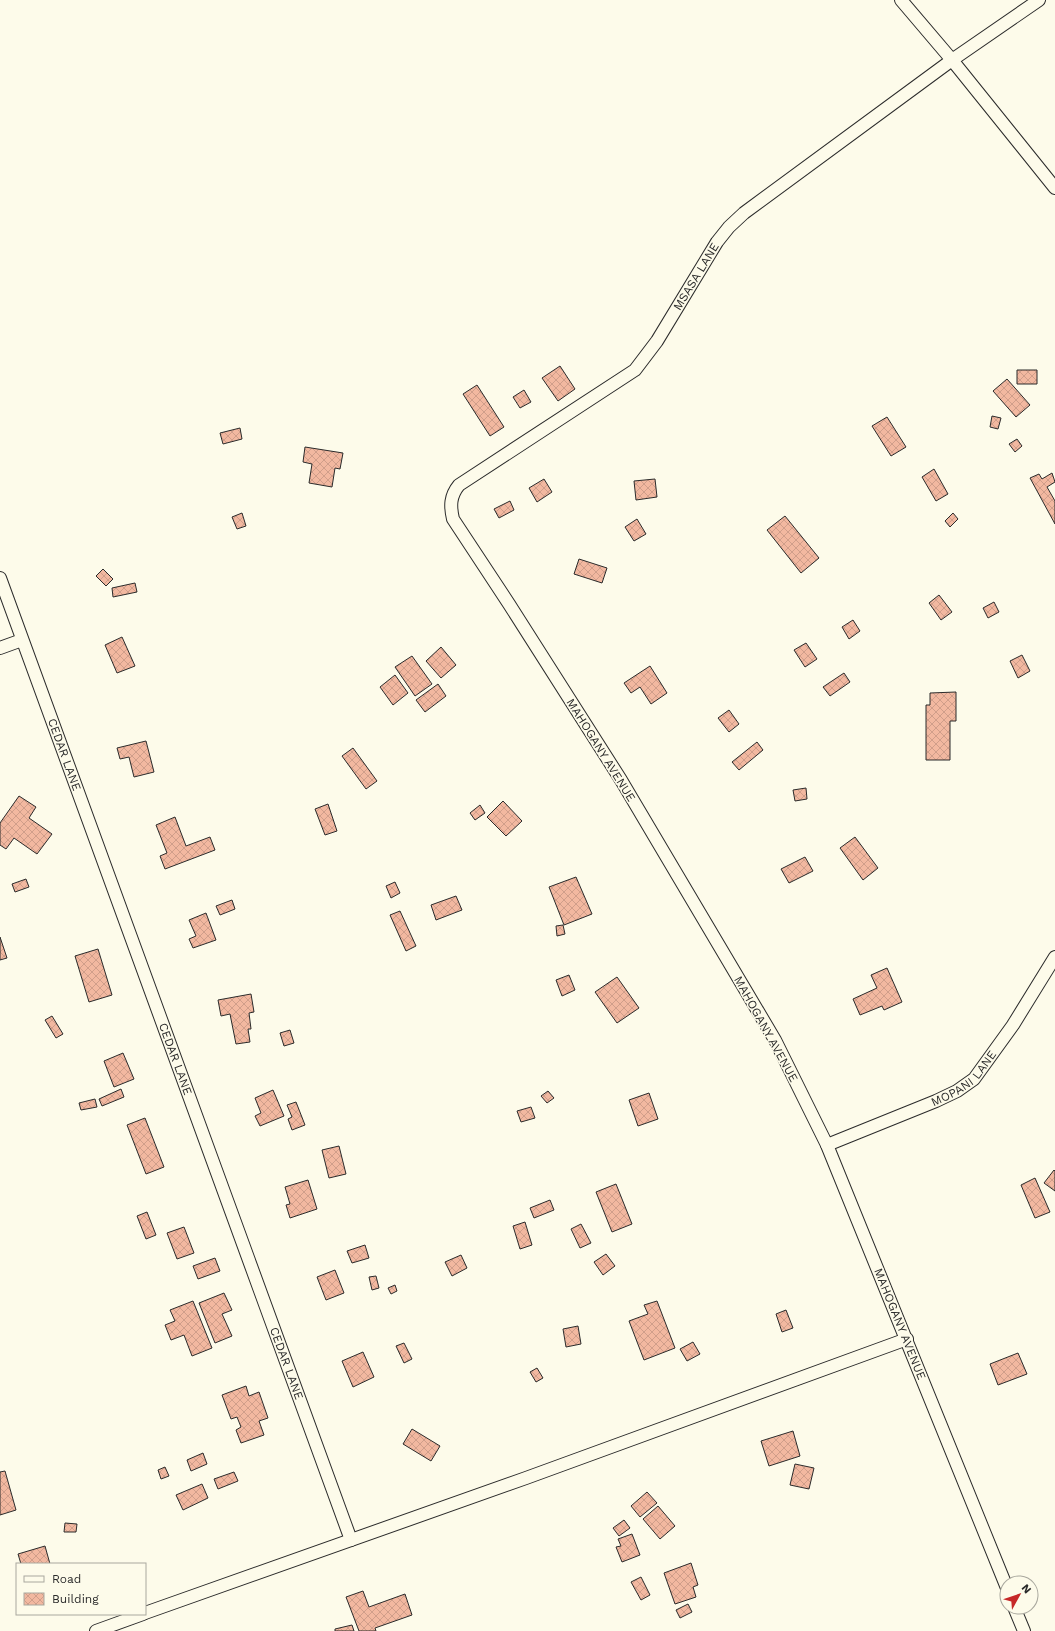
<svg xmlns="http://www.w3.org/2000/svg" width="1055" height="1631" viewBox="0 0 1055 1631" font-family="'Work Sans',sans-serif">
<defs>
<pattern id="building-cross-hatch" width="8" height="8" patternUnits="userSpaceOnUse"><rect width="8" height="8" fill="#f2b8a0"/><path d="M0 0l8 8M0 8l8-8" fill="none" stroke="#d09e8a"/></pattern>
</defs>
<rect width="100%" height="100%" fill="#fdfbea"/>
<!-- building -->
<path fill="url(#building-cross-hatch)" stroke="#2b2b2b" d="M560 366 575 389 558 401 542 378Z
M1017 370H1037V384H1017Z
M1007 379 1030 405 1016 417 993 391Z
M477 385 504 427 490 436 463 394Z
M524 390 531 402 520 408 513 397Z
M992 416 1001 418 998 429 990 427Z
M887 417 906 447 891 456 872 426Z
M240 428 242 439 223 444 220 433Z
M1017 439 1022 446 1015 452 1009 444Z
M305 447 343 453 340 469 335 468 332 487 309 483 312 464 303 462Z
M934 469 948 494 936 501 922 477Z
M1052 473 1055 482 1047 487 1055 501V524L1030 478 1039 474 1042 479Z
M544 479 552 492 537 502 529 488Z
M655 479 657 497 636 500 634 481Z
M510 501 514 510 499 518 494 509Z
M242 513 246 526 237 529 232 517Z
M953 513 958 519 950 527 945 521Z
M785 516 819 558 801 573 767 530Z
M637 519 646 534 634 541 625 527Z
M579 559 607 568 602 583 574 574Z
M103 569 113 579 106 586 96 576Z
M135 583 137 592 113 597 112 588Z
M939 595 952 612 941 620 929 603Z
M994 602 999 612 988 618 983 608Z
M853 620 860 631 849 639 842 627Z
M122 637 135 666 117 673 105 645Z
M806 643 817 659 805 667 794 650Z
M441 647 456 665 441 678 426 661Z
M1022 655 1030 671 1018 678 1010 661Z
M412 656 432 684 415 696 395 667Z
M650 666 667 693 651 704 640 687 631 693 624 683Z
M844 673 850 682 830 696 823 687Z
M395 675 408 693 393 705 380 687Z
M438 684 446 696 425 712 416 700Z
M956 692V721H950V760H926V705H930V693Z
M729 710 739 724 729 732 718 718Z
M146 741 154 772 134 777 129 757 120 759 117 748Z
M757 742 763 750 739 770 732 762Z
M353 748 377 781 366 789 342 756Z
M806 788 807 799 795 801 793 790Z
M19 796 36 807 29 818 52 834 37 854 14 838 6 849 0 845V823Z
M503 801 522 821 506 836 487 817Z
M328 804 337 831 325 835 315 809Z
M480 805 485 813 475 820 470 813Z
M175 817 186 846 210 837 215 850 165 869 160 856 167 853 156 825Z
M855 837 878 868 863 880 840 848Z
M805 857 813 871 789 883 781 869Z
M576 877 592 914 564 925 549 887Z
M26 879 29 887 15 892 12 884Z
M395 882 400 893 391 898 386 886Z
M456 896 462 910 436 920 431 905Z
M232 900 235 909 220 915 216 906Z
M400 911 416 946 406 951 390 915Z
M206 913 216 940 193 948 189 939 196 936 189 920Z
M563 925 565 934 557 936 556 926Z
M0 937 7 958 0 960Z
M98 949 112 995 89 1002 75 956Z
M887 968 902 1002 884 1010 882 1006 860 1015 853 999 877 988 871 975Z
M569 975 575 990 562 996 556 980Z
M617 977 639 1008 617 1023 595 992Z
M251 994 254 1012 249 1013 251 1029H248L250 1042 236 1044 230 1014 221 1016 218 1000Z
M52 1016 63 1034 56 1038 45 1020Z
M290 1030 294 1043 284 1046 280 1033Z
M123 1053 134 1079 114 1087 104 1061Z
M121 1089 124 1097 102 1106 99 1099Z
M273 1090 284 1116 260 1126 255 1116 261 1113 255 1098Z
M548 1091 554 1098 547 1103 541 1096Z
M649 1093 658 1119 638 1126 629 1100Z
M95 1099 97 1107 81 1110 79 1103Z
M296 1102 305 1125 292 1130 288 1119 292 1117 287 1105Z
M531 1107 535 1118 521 1122 517 1111Z
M145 1118 164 1167 146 1174 127 1125Z
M339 1146 346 1174 329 1178 322 1150Z
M1054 1170 1055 1171V1191L1044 1183Z
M1035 1178 1050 1212 1035 1218 1021 1185Z
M308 1180 317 1209 290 1218 286 1205 290 1204 285 1187Z
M616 1184 632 1224 612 1232 596 1192Z
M550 1200 554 1210 534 1218 530 1208Z
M147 1212 156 1235 146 1239 137 1216Z
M525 1222 532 1245 520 1249 513 1226Z
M581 1224 591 1243 580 1248 571 1229Z
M184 1227 194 1253 177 1259 167 1233Z
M365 1245 369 1258 352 1263 347 1251Z
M606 1254 615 1266 603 1275 594 1262Z
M461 1255 467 1268 452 1276 445 1262Z
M215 1258 220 1271 198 1279 193 1266Z
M335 1270 344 1293 326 1300 317 1277Z
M376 1276 379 1288 372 1290 369 1277Z
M395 1285 397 1291 391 1294 388 1288Z
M224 1293 232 1310 222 1314 232 1336 215 1343 199 1303Z
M193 1301 212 1348 192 1356 184 1335 171 1340 165 1325 175 1321 170 1310Z
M657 1301 675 1348 644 1360 629 1321 648 1314 644 1305Z
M786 1310 793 1328 782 1332 776 1314Z
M578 1326 581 1344 566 1347 563 1329Z
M693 1342 700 1354 687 1361 680 1349Z
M404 1343 412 1359 404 1363 396 1346Z
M363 1352 374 1377 353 1387 342 1361Z
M1018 1353 1027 1374 998 1385 990 1364Z
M537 1368 543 1378 536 1382 530 1372Z
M246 1386 249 1396 259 1392 268 1418 259 1421 264 1435 241 1443 236 1430 241 1427 237 1417 231 1419 222 1395Z
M412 1429 440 1446 431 1461 403 1444Z
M793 1431 800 1456 769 1466 761 1441Z
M203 1453 207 1464 191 1471 187 1460Z
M795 1464 814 1468 809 1489 790 1485Z
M165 1467 169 1476 161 1479 158 1470Z
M5 1471 16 1510 0 1515V1472Z
M234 1472 238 1481 218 1489 214 1479Z
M202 1484 208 1498 183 1510 176 1495Z
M647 1492 657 1503 640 1517 631 1506Z
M658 1506 675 1526 660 1539 643 1519Z
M624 1520 630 1528 619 1536 613 1528Z
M65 1523 77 1524 76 1532H64Z
M632 1534 640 1555 622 1562 616 1547 621 1546 618 1539Z
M45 1546 50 1564H21L18 1554Z
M691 1563 698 1585 693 1587 696 1597 675 1604 664 1573Z
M641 1577 650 1595 641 1600 631 1582Z
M363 1591 369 1607 405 1594 412 1615 375 1628 376 1631H359L346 1597Z
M688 1604 692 1612 680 1618 676 1610Z
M352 1625 354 1631H335V1629Z"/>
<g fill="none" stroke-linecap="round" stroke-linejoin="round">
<!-- minor casing -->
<g stroke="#2b2b2b" stroke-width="14">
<g id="minor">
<path d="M901 0 952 60 1055 188"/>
<path id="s1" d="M0 578 351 1540"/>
<path d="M0 648 22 640"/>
<path id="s2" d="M827 1145 936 1101 957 1091 974 1079 1013 1025 1055 957"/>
<path id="s3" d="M1007 1588 827 1145 775 1040 621 780 509 604 453 519C450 506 450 496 459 485L635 370 657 341 717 242 729 227 744 213 952 60 1039 0"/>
<path d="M1014 1607 1024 1631"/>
<path d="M145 1613 526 1478 907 1339"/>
<path d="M96 1631 143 1614"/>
</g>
</g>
<!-- minor -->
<use href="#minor" stroke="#fdfbea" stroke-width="12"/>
</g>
<g text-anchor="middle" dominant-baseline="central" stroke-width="3" stroke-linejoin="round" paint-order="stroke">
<!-- street labels -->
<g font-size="12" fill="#2b2b2b" stroke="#fdfbea">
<text stroke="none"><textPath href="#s3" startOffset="1566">MSASA LANE</textPath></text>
<text transform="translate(601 750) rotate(58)">MAHOGANY AVENUE</text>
<text stroke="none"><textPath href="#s1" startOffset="188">CEDAR LANE</textPath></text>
<text transform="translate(766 1029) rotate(61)">MAHOGANY AVENUE</text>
<text stroke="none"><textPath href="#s1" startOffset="512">CEDAR LANE</textPath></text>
<text stroke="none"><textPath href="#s2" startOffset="154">MOPANI LANE</textPath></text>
<text transform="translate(900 1324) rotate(68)">MAHOGANY AVENUE</text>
<text stroke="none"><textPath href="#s1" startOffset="836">CEDAR LANE</textPath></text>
</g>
</g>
<!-- legend -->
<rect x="16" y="1563" width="130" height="52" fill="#fdfbea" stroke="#a9a89e"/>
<rect x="24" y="1576" width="20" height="6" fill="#fdfbea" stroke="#a9a89e"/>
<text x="52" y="1583" font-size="12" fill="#2b2b2b">Road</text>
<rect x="24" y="1593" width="20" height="12" fill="url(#building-cross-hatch)" stroke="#a9a89e"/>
<text x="52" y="1603" font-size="12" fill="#2b2b2b">Building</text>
<!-- north arrow -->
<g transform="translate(1019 1595) rotate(50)"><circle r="19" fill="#fdfbea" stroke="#a9a89e"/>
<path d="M0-3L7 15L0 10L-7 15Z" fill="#c62828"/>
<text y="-6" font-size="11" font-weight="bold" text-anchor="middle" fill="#2b2b2b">N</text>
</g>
</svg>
